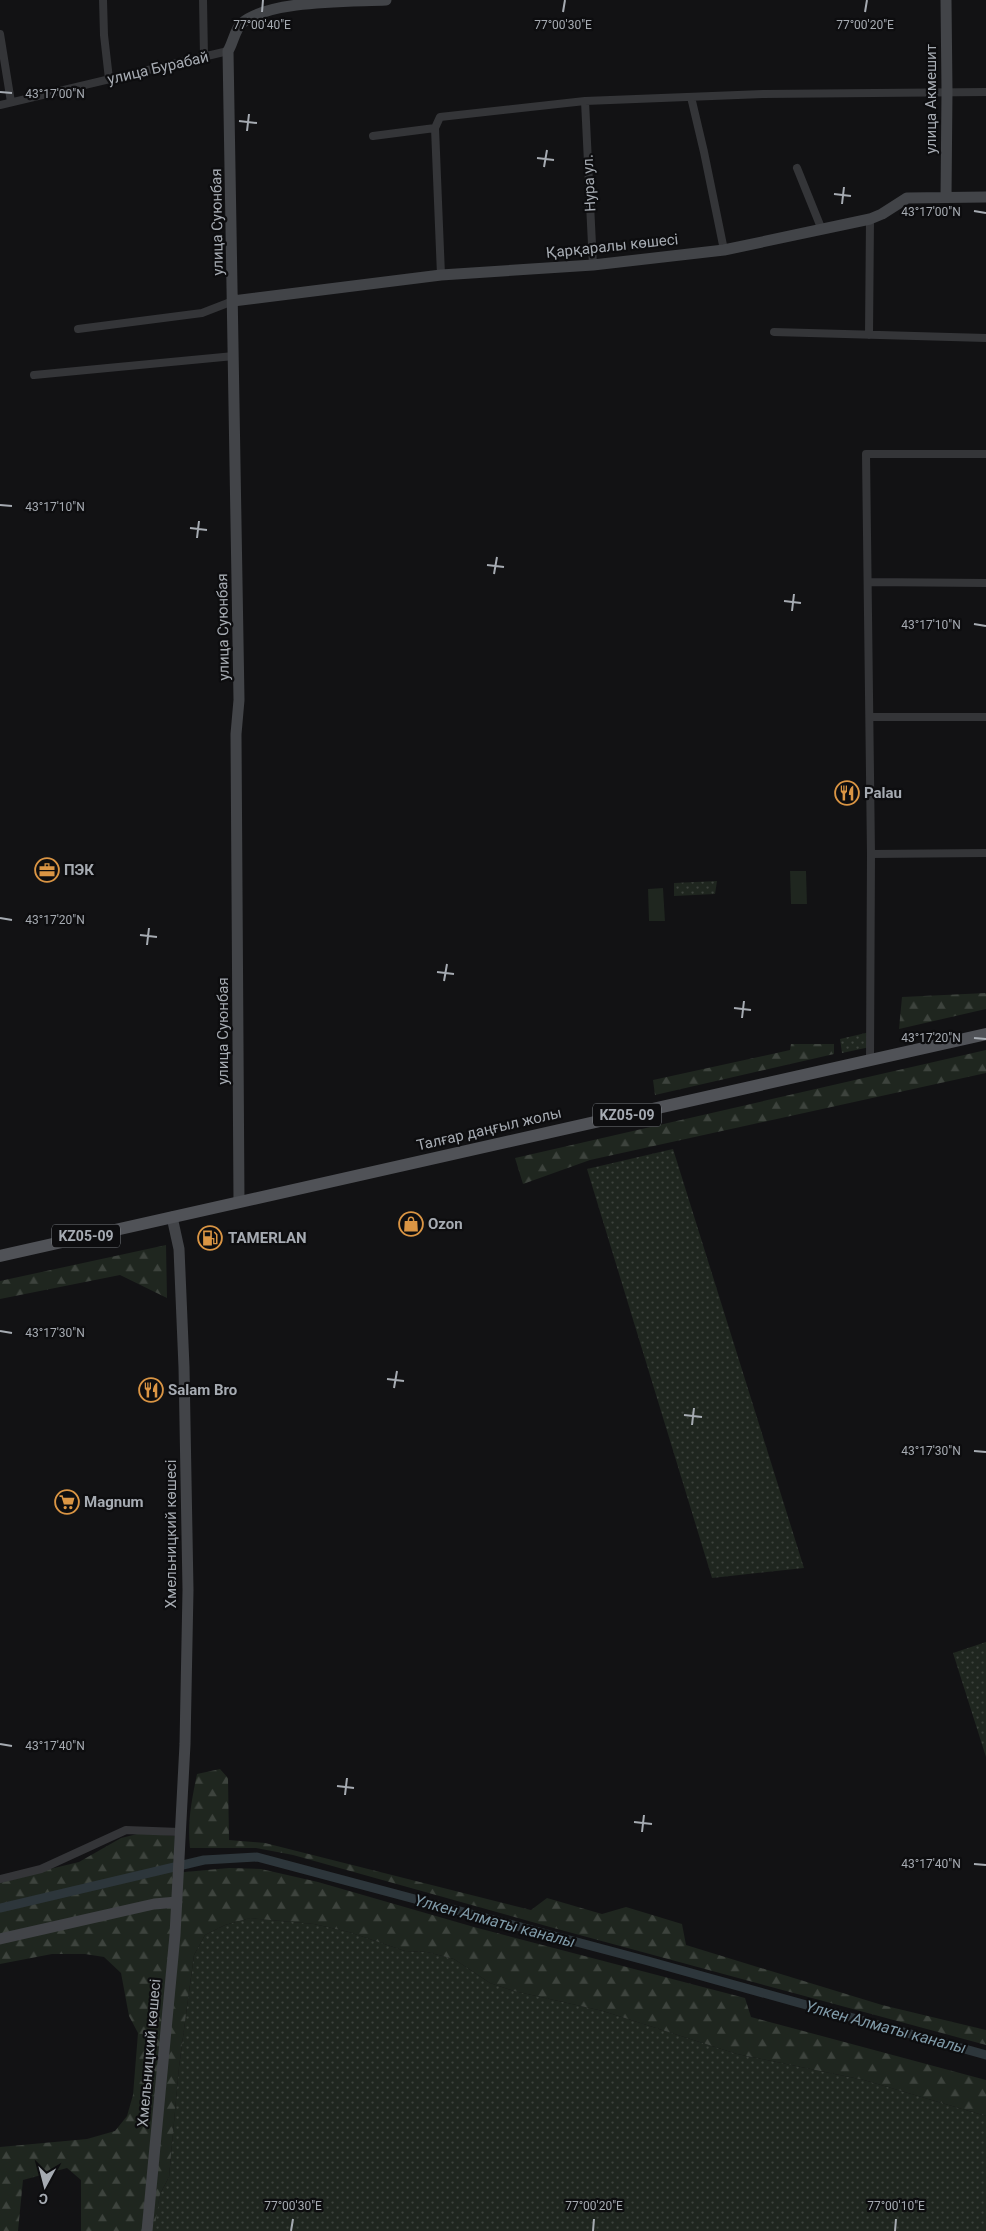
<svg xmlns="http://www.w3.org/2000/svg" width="986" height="2231" viewBox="0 0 986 2231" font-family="Roboto,sans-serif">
<defs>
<pattern id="grass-dots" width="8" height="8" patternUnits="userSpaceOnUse" patternTransform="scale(1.25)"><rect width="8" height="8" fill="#1f261f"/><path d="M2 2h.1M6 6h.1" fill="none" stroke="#3d433d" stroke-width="1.8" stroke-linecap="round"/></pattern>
<pattern id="forest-firs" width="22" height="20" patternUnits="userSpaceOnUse" patternTransform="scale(1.25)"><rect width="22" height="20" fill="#1f261f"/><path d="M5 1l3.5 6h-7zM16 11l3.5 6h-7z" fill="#3d433d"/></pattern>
</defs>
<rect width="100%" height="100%" fill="#121214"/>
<!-- grass -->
<path fill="url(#grass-dots)" d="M717 881 715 894 674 896V883Z
M870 1032V1047L842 1053 840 1039Z
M673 1149 804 1568 712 1578 587 1169Z
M986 1642V1757L953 1653Z
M250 1918 314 1924 349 1932 405 1951 427 1952 454 1959 490 1983 514 1991 603 2011 737 2054 864 2080 986 2116V2231H153L160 2194 169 2177 179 2067 194 1955 205 1935 225 1925Z"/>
<!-- forest -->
<path fill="url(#forest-firs)" d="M986 993V1009L899 1029 902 997Z
M791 1044H834V1054L655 1095 653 1080 790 1050Z
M986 1050V1073L590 1160 523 1184 515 1158Z
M166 1245 167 1298 120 1275 0 1299V1281Z
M220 1769 228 1778 229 1840 265 1843 531 1910 547 1898 602 1914 626 1907 682 1924 686 1945 882 2005 986 2030V2045L550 1927 293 1855 256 1848H190C187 1823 192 1798 197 1774Z
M141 1833 175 1836 174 1873 229 1868 261 1869 318 1882 474 1927 745 1998 751 2017 986 2080V2116L864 2080 737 2054 603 2011 514 1991 490 1983 454 1959 427 1952 405 1951 349 1932 314 1924 250 1918 225 1925 205 1935 194 1955 179 2067 169 2177 160 2194 154 2231H81V2180L67 2168 23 2180 18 2231H0V2147L87 2139 115 2131 127 2116 133 2095 138 2033 129 2016 121 1973 104 1957 85 1954H52L0 1964V1881L79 1862 121 1838Z"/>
<!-- pitch -->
<path fill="#1f261f" d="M790 871H806L807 904H791Z
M663 888 665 921H649L648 889Z"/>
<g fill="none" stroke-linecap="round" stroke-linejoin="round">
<!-- canal -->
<path stroke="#2d363b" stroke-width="9" d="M0 1908 204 1860 257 1857 648 1961 986 2055"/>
<!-- street -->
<path stroke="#343538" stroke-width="8" d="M103 0 104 35 109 79
M203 0 204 57
M0 34 11 102
M691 97 704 152 724 250
M585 101 593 265
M0 105 228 51
M435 128 441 275
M373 136 435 128 440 117 585 101 763 94 986 92
M797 168 822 230
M78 329 202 313 233 301
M774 332 986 338
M869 335 870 219
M34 375 234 356
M868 582 986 583
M870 717H986
M871 854 986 853
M870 1060 871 854 866 454H986
M0 1879 41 1869 126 1830 180 1832"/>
<!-- secondary -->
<path stroke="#424448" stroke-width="11" d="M946 197 947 91 946 0
M233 301 441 275 593 265 724 250 870 219 882 214 907 198 986 197
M239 1202 236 734 239 700 228 51C233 43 235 29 242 23 269 0 348 2 386 0
M0 1939 154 1904 177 1902
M147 2231 175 1935 185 1744 188 1590 184 1367 179 1249 172 1217"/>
<!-- primary -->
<path stroke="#505257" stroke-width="12" d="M0 1256 986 1034"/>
</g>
<!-- ticks -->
<path fill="none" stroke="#a6abb2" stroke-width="2" d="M262 12 263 0M563 12 565 0M865 12 867 0M0 92 12 93M239 121 257 123M247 131 249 114M537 158 554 160M544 167 547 150M834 194 851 196M842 204 844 187M974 211 986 213M0 505 12 506M190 528 207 530M197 538 199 521M487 565 504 567M494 574 497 557M784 601 801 603M792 611 794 594M974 624 986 626M0 918 12 920M140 935 157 937M147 945 149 928M437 972 454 974M444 981 447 964M734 1008 751 1010M742 1018 744 1001M974 1038 986 1039M0 1331 12 1333M387 1379 404 1381M394 1388 397 1371M684 1415 702 1417M692 1425 694 1408M974 1451 986 1452M0 1744 12 1746M337 1786 354 1788M345 1795 347 1778M634 1822 652 1824M642 1832 644 1815M974 1864 986 1865M291 2231 293 2219M593 2231 594 2219M895 2231 896 2219"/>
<!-- icons -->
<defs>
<g id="restaurant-ring" transform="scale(1.25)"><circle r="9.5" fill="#0d0d0f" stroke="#da9544" stroke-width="1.5"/><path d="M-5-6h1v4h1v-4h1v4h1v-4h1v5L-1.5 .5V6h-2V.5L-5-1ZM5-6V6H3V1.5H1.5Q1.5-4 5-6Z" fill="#da9544"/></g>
<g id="office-ring" transform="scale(1.25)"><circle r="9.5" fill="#0d0d0f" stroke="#da9544" stroke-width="1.5"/><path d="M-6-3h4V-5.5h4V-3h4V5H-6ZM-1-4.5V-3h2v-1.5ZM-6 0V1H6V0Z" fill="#da9544"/></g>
<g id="shop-ring" transform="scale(1.25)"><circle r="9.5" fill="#0d0d0f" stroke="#da9544" stroke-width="1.5"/><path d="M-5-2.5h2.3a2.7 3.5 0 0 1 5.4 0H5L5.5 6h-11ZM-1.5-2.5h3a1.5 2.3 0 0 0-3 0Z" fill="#da9544"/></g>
<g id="fuel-ring" transform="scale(1.25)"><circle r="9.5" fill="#0d0d0f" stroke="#da9544" stroke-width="1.5"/><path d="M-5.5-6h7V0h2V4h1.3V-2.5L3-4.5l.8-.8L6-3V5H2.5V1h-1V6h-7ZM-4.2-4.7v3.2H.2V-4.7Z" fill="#da9544"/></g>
<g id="supermarket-ring" transform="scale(1.25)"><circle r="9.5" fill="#0d0d0f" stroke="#da9544" stroke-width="1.5"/><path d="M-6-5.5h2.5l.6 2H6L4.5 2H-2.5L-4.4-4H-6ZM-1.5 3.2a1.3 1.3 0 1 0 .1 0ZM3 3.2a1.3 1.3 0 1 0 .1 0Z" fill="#da9544"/></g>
</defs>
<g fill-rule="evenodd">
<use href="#restaurant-ring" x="847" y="793"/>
<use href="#office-ring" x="47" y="870"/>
<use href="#shop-ring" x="411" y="1224"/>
<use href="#fuel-ring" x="210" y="1238"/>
<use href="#restaurant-ring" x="151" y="1390"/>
<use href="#supermarket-ring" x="67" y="1502"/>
</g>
<g text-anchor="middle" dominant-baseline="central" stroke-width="4.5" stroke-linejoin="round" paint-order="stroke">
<!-- shield labels -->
<g fill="#0d0d0f" stroke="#787c81" stroke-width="1">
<rect x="593" y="1103.5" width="68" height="23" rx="4"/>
<rect x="52" y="1224.5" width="68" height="23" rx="4"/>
</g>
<g font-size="14" font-weight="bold" fill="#a6abb2">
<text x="627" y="1115">KZ05-09</text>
<text x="86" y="1236">KZ05-09</text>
</g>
<!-- street labels -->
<g font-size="15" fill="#a6abb2" stroke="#0d0d0f">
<text transform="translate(158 68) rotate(-13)">улица Бурабай</text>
<text transform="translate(931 99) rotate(-90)">улица Акмешит</text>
<text transform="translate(589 183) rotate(-93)">Нура ул.</text>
<text transform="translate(217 222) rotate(-91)">улица Суюнбая</text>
<text transform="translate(612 246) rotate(-6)">Қарқаралы көшесі</text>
<text transform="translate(223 627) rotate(-91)">улица Суюнбая</text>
<text transform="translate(223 1031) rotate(-90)">улица Суюнбая</text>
<text transform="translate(489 1129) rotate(-13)">Талғар даңғыл жолы</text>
<text transform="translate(171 1534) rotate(-90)">Хмельницкий көшесі</text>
<text transform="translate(149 2053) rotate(-85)">Хмельницкий көшесі</text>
</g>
<!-- poi labels -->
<g font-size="15" font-weight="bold" fill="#a6abb2" stroke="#0d0d0f" text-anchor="start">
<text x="864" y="793">Palau</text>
<text x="64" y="870">ПЭК</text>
<text x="428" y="1224">Ozon</text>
<text x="228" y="1238">TAMERLAN</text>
<text x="168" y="1390">Salam Bro</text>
<text x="84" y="1502">Magnum</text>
</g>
<!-- water labels -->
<g font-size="16" font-style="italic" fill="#809ba9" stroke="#0d0d0f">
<text transform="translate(495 1921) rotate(15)">Үлкен Алматы каналы</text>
<text transform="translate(886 2027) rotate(15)">Үлкен Алматы каналы</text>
</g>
</g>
<g font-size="12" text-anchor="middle" fill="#a6abb2" stroke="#0d0d0f" stroke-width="4.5" stroke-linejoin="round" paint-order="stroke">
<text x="262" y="29">77°00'40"E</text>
<text x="563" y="29">77°00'30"E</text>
<text x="865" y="29">77°00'20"E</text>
<text x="55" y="98">43°17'00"N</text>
<text x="931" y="216">43°17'00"N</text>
<text x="55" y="511">43°17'10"N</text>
<text x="931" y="629">43°17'10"N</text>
<text x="55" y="924">43°17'20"N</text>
<text x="931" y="1042">43°17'20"N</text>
<text x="55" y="1337">43°17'30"N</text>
<text x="931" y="1455">43°17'30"N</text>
<text x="55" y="1750">43°17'40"N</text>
<text x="931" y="1868">43°17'40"N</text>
<text x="293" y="2210">77°00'30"E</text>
<text x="594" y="2210">77°00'20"E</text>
<text x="896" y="2210">77°00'10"E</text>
</g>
<!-- north arrow -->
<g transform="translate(45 2186) rotate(187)" stroke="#0d0d0f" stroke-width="4" paint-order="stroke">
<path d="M0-4L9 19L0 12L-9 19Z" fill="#a6abb2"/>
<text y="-8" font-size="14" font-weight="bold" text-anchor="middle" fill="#a6abb2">С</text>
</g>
</svg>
